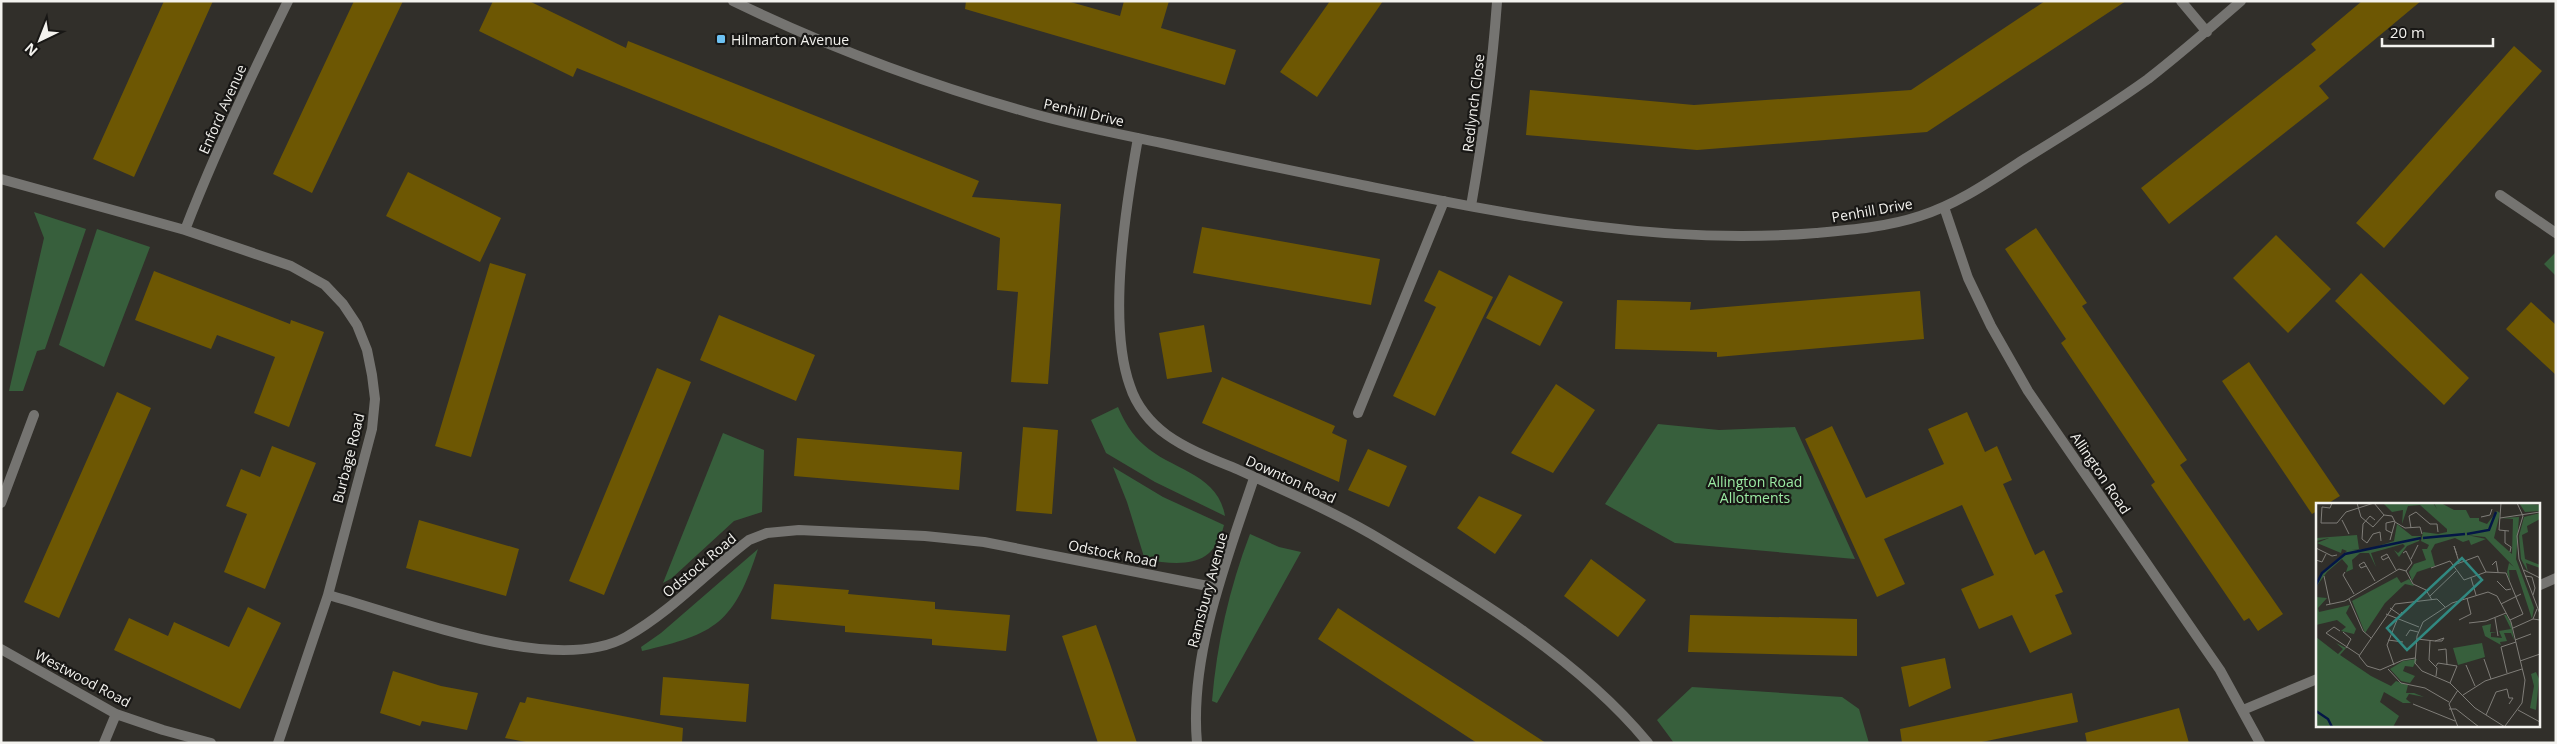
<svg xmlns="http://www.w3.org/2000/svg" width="2557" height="744" viewBox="0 0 2557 744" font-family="'Open Sans',sans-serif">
<rect width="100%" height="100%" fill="#312f2a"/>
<!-- green -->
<path fill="#375f3c" d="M34 212 86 229 45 349 37 351 23 391H9L44 238Z
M97 229 150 247 104 367 59 345Z
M2556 252V276L2544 264Z
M1118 407C1124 421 1132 435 1144 445 1171 470 1218 473 1225 516L1155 482 1106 453 1091 420Z
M1658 424 1719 430 1795 427 1855 559 1675 543 1605 504Z
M723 433 764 450 762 512 734 521 672 578 663 583Z
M1113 467 1163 497 1224 525C1213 569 1182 565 1145 560L1127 502Z
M1250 534 1279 547 1301 552 1217 703 1212 701C1217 643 1229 589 1250 534Z
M758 549C734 623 716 634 642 651L641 647 661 633Z
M1692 687 1842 697 1859 709 1869 743H1674L1657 720Z"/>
<!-- building -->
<path fill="#6d5703" d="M164 1H213L134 177 93 159Z
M354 1H403L312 193 273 174Z
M493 1H529L626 48 628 41 979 181 972 197 1061 204 1048 384 1011 382 1018 292 997 290 1000 238 577 68 573 77 479 31Z
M966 1H1067L1120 16 1124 1H1169L1161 28 1236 50 1225 85 965 9Z
M1330 1H1383L1317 97 1280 72Z
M2045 1H2126L1927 132 1697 150 1526 135 1530 90 1694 105 1911 90Z
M2362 1H2421L2319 86 2329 98 2169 224 2141 188 2316 50 2311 44Z
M2514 46 2542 71 2384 248 2356 223Z
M408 172 501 218 480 262 386 216Z
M1202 227 1380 259 1371 305 1193 273Z
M2036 228 2087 303 2082 306 2187 460 2180 465 2283 614 2258 631 2249 618 2244 621 2151 485 2155 482 2061 343 2066 339 2005 249Z
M2276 235 2331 289 2288 333 2233 278Z
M490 263 526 274 471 457 435 446Z
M1439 270 1493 297 1435 416 1393 396 1436 307 1424 301Z
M154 271 290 324 291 320 324 332 289 427 254 413 275 357 217 335 211 349 135 320Z
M2361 273 2469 378 2444 405 2335 301Z
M1509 275 1563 302 1540 346 1486 318Z
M1920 291 1924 339 1717 357V352L1615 349 1617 300 1691 302 1690 310Z
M2531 302 2556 325V375L2506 329Z
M719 315 815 355 796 401 700 360Z
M1204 325 1212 372 1167 379 1159 333Z
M2249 362 2340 496 2327 504H2317V511L2312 514 2222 381Z
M657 368 691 382 604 595 569 581Z
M1222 377 1335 426 1332 433 1347 440 1339 482 1202 423Z
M1556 384 1595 410 1553 473 1511 453Z
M117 392 151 408 59 618 24 602Z
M1967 412 1985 452 1997 446 2012 480 2003 484 2035 555 2044 550 2063 592 2055 595 2072 634 2030 653 2012 615 1979 629 1961 589 1994 575 1962 505 1884 539 1905 584 1877 597 1805 439 1832 426 1866 498 1944 464 1928 429Z
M1023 427 1058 430 1052 514 1016 511Z
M797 438 962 452 959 490 794 476Z
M272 446 316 463 265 589 224 572 247 514 226 506 241 469 260 477Z
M1368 449 1407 466 1389 507 1348 490Z
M1479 496 1522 515 1495 554 1457 528Z
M419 520 519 549 506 596 406 568Z
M1591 559 1646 600 1618 637 1564 596Z
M774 584 849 590 848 594 935 602V609L1010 615 1006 651 932 645V639L845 632V626L771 619Z
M248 607 281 623 240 709 114 650 129 618 168 636 174 622 229 647Z
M1338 608 1373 631 1546 743H1477L1388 685 1318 639Z
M1690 615 1857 619V656L1688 652Z
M1096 625 1110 664 1137 743H1098L1089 716 1062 636Z
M1945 658 1951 688 1909 707 1901 667Z
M393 671 441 686 478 693 467 730 422 721 420 726 380 713Z
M663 677 749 684 746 722 660 715Z
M2072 693 2078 722 1977 743H1902L1900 729Z
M527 697 683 728 682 743H531L505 738 520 702 525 703Z
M2179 708 2189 743H2087L2085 733Z"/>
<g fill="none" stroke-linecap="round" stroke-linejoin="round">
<!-- street -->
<path stroke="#757471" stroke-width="10" d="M733 1C826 46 921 82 1020 110 1066 124 1114 133 1162 143 1230 158 1299 172 1367 186 1517 216 1663 246 1816 233 1850 230 1887 227 1920 216 1958 204 1992 180 2026 158 2067 133 2109 107 2148 79 2180 54 2210 28 2241 1
M2181 1 2207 32
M1138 138C1126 205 1107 322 1130 386 1136 405 1150 423 1167 435 1188 450 1215 460 1239 470 1287 492 1337 513 1383 541 1473 595 1581 661 1648 743
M1 179 185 230 291 266 325 285 343 304 357 325 367 350 372 375 375 399 372 429 328 595 278 743
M2500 195 2556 233
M1471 206C1483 138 1492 71 1497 2
M1944 207 1968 278 1991 326 2028 391 2220 670 2260 743
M185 230C215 152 251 76 288 1
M1358 413 1444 201
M1 503 34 415
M2538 586 2556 578
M328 595C404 615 554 677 626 637 672 611 707 572 749 540L767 533 799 530 925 536 984 542 1218 588
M1 649 116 714 163 730 211 743
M2243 710 2317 679
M104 743 116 714
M1197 743C1189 655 1227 559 1254 478"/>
</g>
<!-- markers -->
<rect fill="#6dc2f3" stroke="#181715" stroke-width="2" x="716" y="34" width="10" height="10" rx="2.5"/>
<g text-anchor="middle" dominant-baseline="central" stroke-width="4.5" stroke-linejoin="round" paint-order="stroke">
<!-- poi labels -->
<g font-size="14" fill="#f3f2ee" stroke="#181715" text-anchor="start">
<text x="731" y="39">Hilmarton Avenue</text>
</g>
<!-- street labels -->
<g font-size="14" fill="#f3f2ee" stroke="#181715">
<text transform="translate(1473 103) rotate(-83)">Redlynch Close</text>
<text transform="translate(222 109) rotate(-66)">Enford Avenue</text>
<text transform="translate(1084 112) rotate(13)">Penhill Drive</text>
<text transform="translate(1872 210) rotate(-10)">Penhill Drive</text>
<text transform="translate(348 458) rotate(-76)">Burbage Road</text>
<text transform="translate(2101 473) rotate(56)">Allington Road</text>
<text transform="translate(1291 479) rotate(24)">Downton Road</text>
<text transform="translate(1113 553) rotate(11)">Odstock Road</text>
<text transform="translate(699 565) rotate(-40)">Odstock Road</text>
<text transform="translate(1207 590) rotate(-75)">Ramsbury Avenue</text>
<text transform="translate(83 678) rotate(28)">Westwood Road</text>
</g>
<!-- park labels -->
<g font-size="14" fill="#9beaa3" stroke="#181715">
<text x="1755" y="481">Allington Road<tspan x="1755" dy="16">Allotments</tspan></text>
</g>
</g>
<!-- overview -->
<g transform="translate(2316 503)">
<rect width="224" height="224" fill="#312f2a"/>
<path d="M67 0H117L121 6 118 0H125L138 7H150L154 15H163V18L171 21 181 8 184 10 178 35 196 51 197 16 185 15 203 14 200 56 218 105 216 116 200 67H193L194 79 191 69 193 60 198 64 169 34 151 32 170 36 155 42 153 37 147 39 139 35 119 41 115 48 119 63 101 69 96 78 93 69 98 61 110 57 106 46H111L113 42 105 38 107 29 122 31 131 29V26L104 2 92 3 86 21 87 7 76 9ZM203 0 224 2V8L209 9ZM224 10V16L211 23 212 29 206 32 209 56 224 62V65L210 60 212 69 205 56 203 33 208 14ZM81 21 96 33H105L103 38 91 43 83 54 78 47 82 50 89 43 87 41 55 50 60 64 53 50H44L36 57 37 66 30 69 32 63 26 56 11 69 0 84 6 69 31 48 26 46 25 50 1 40 13 35 0 38V35L41 32 43 46 36 47 53 46 78 38ZM81 74 85 80 93 76 98 83 89 81 69 100 49 130 36 98ZM0 94 11 95 2 105 3 109 34 102 30 110 40 126 38 131 25 128 30 124 21 117 0 122ZM188 112H190L195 120 198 137 195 130H188L191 138 184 139 185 142 169 133 166 123 175 121 174 129 181 130H175V134L186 135 183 128 195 126ZM0 134 22 151 27 146 20 140 30 145 24 152 55 173 75 183 80 178 92 182 90 190H98L108 194 93 191 90 196 95 200H87L68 189 64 199 83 213 77 224H0ZM166 140 169 154 142 162 137 145ZM101 156 97 164 89 163 87 168 99 173 94 180 85 178 74 166 87 158ZM220 169 223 176 220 207 214 205 218 183 215 171Z" fill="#375f3c"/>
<path fill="none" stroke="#041646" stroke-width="2.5" d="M151 31 173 27 180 9M107 35 149 31M0 82 6 70 29 51 105 35M0 208 12 216 16 224"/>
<path fill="none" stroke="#7f7d78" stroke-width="1" d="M41 0 45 14 57 24 68 12M58 0 68 12M185 0 183 27 193 28M201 0 207 13 201 33 203 56 224 111M30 9 58 0M68 12 76 13 79 19 89 25 104 24 106 31M165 14 174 12 176 6M184 15 224 9M26 17 33 31M59 17 54 13 47 21 46 36 51 40 57 31 64 29 65 38M5 20H21L30 9M5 20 6 4 14 5 16 0M95 25 93 13 100 9 114 21H121L122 29M189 28V40L195 44 194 49M76 30 70 27V20L79 18M74 37 79 19M0 45 16 53 21 52M87 50 90 48 96 60 90 68M141 52 138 43 143 59M73 54 67 57 65 54 71 51 80 67M95 56 102 42M0 57 6 59 10 51M138 62 162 53 170 69M176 62 180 58 182 69M50 63 45 65 43 62 48 59 59 78M115 65 134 58 148 77 170 69 190 70 207 111 194 117M208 67 224 75M29 69 27 72 38 91M8 73 14 101M209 73 216 74 219 85 217 92M155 75 160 92M181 78 190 87 195 86M114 93 140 68M33 96 47 128 55 135M185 101 205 91M10 102 29 98 83 66 90 68 97 81 110 87 116 97M74 105 84 112 86 109M221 106 217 116 224 117M70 111 103 124M179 115 182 133M143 117 155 111 151 95M153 120 170 118 190 110M197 125 217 116M24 128 18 124 10 130 43 152M27 129 35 136 30 145M90 133 94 127 102 129M101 136 119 138 128 135 126 138H119M72 137 87 139M199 137 215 131M114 138 113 157 121 165 120 173M122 147 130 146 131 162M99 155 87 157 64 167 51 163 43 153 79 101 121 96 129 104M168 156 175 176M204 158 224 151M78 162 71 142 81 117M150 162 159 183M120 163 122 160 141 163 134 180M72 166 85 180 109 185 133 199M191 170 185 144 200 139M142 187 133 201 142 224M147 192 169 178 206 166M97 201 139 218M133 206H140L163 224M202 207 224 219M170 212 180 189 191 186 193 195H197L193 201M189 223 206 200 209 177 195 119 181 93 172 89 136 100 107 119 101 133 99 160 106 168 134 180 159 205 189 224"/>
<path fill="#318981" fill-opacity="0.15" stroke="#318981" stroke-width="2.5" d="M146 55 166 77 91 147 71 125Z"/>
<rect width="224" height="224" fill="none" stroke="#f3f2ee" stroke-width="2.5"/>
</g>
<!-- border -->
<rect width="2557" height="744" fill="none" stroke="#f3f2ee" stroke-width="5"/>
<!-- north arrow -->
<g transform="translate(40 40) rotate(223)" stroke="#181715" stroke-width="4" paint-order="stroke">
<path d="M0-4L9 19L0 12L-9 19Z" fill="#f3f2ee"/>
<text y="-8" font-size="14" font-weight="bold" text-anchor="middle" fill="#f3f2ee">N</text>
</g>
<!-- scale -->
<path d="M2382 38v8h111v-8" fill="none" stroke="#f3f2ee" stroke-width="2.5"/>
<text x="2390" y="38" font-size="15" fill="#f3f2ee" stroke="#181715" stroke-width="4" paint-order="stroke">20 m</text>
</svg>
